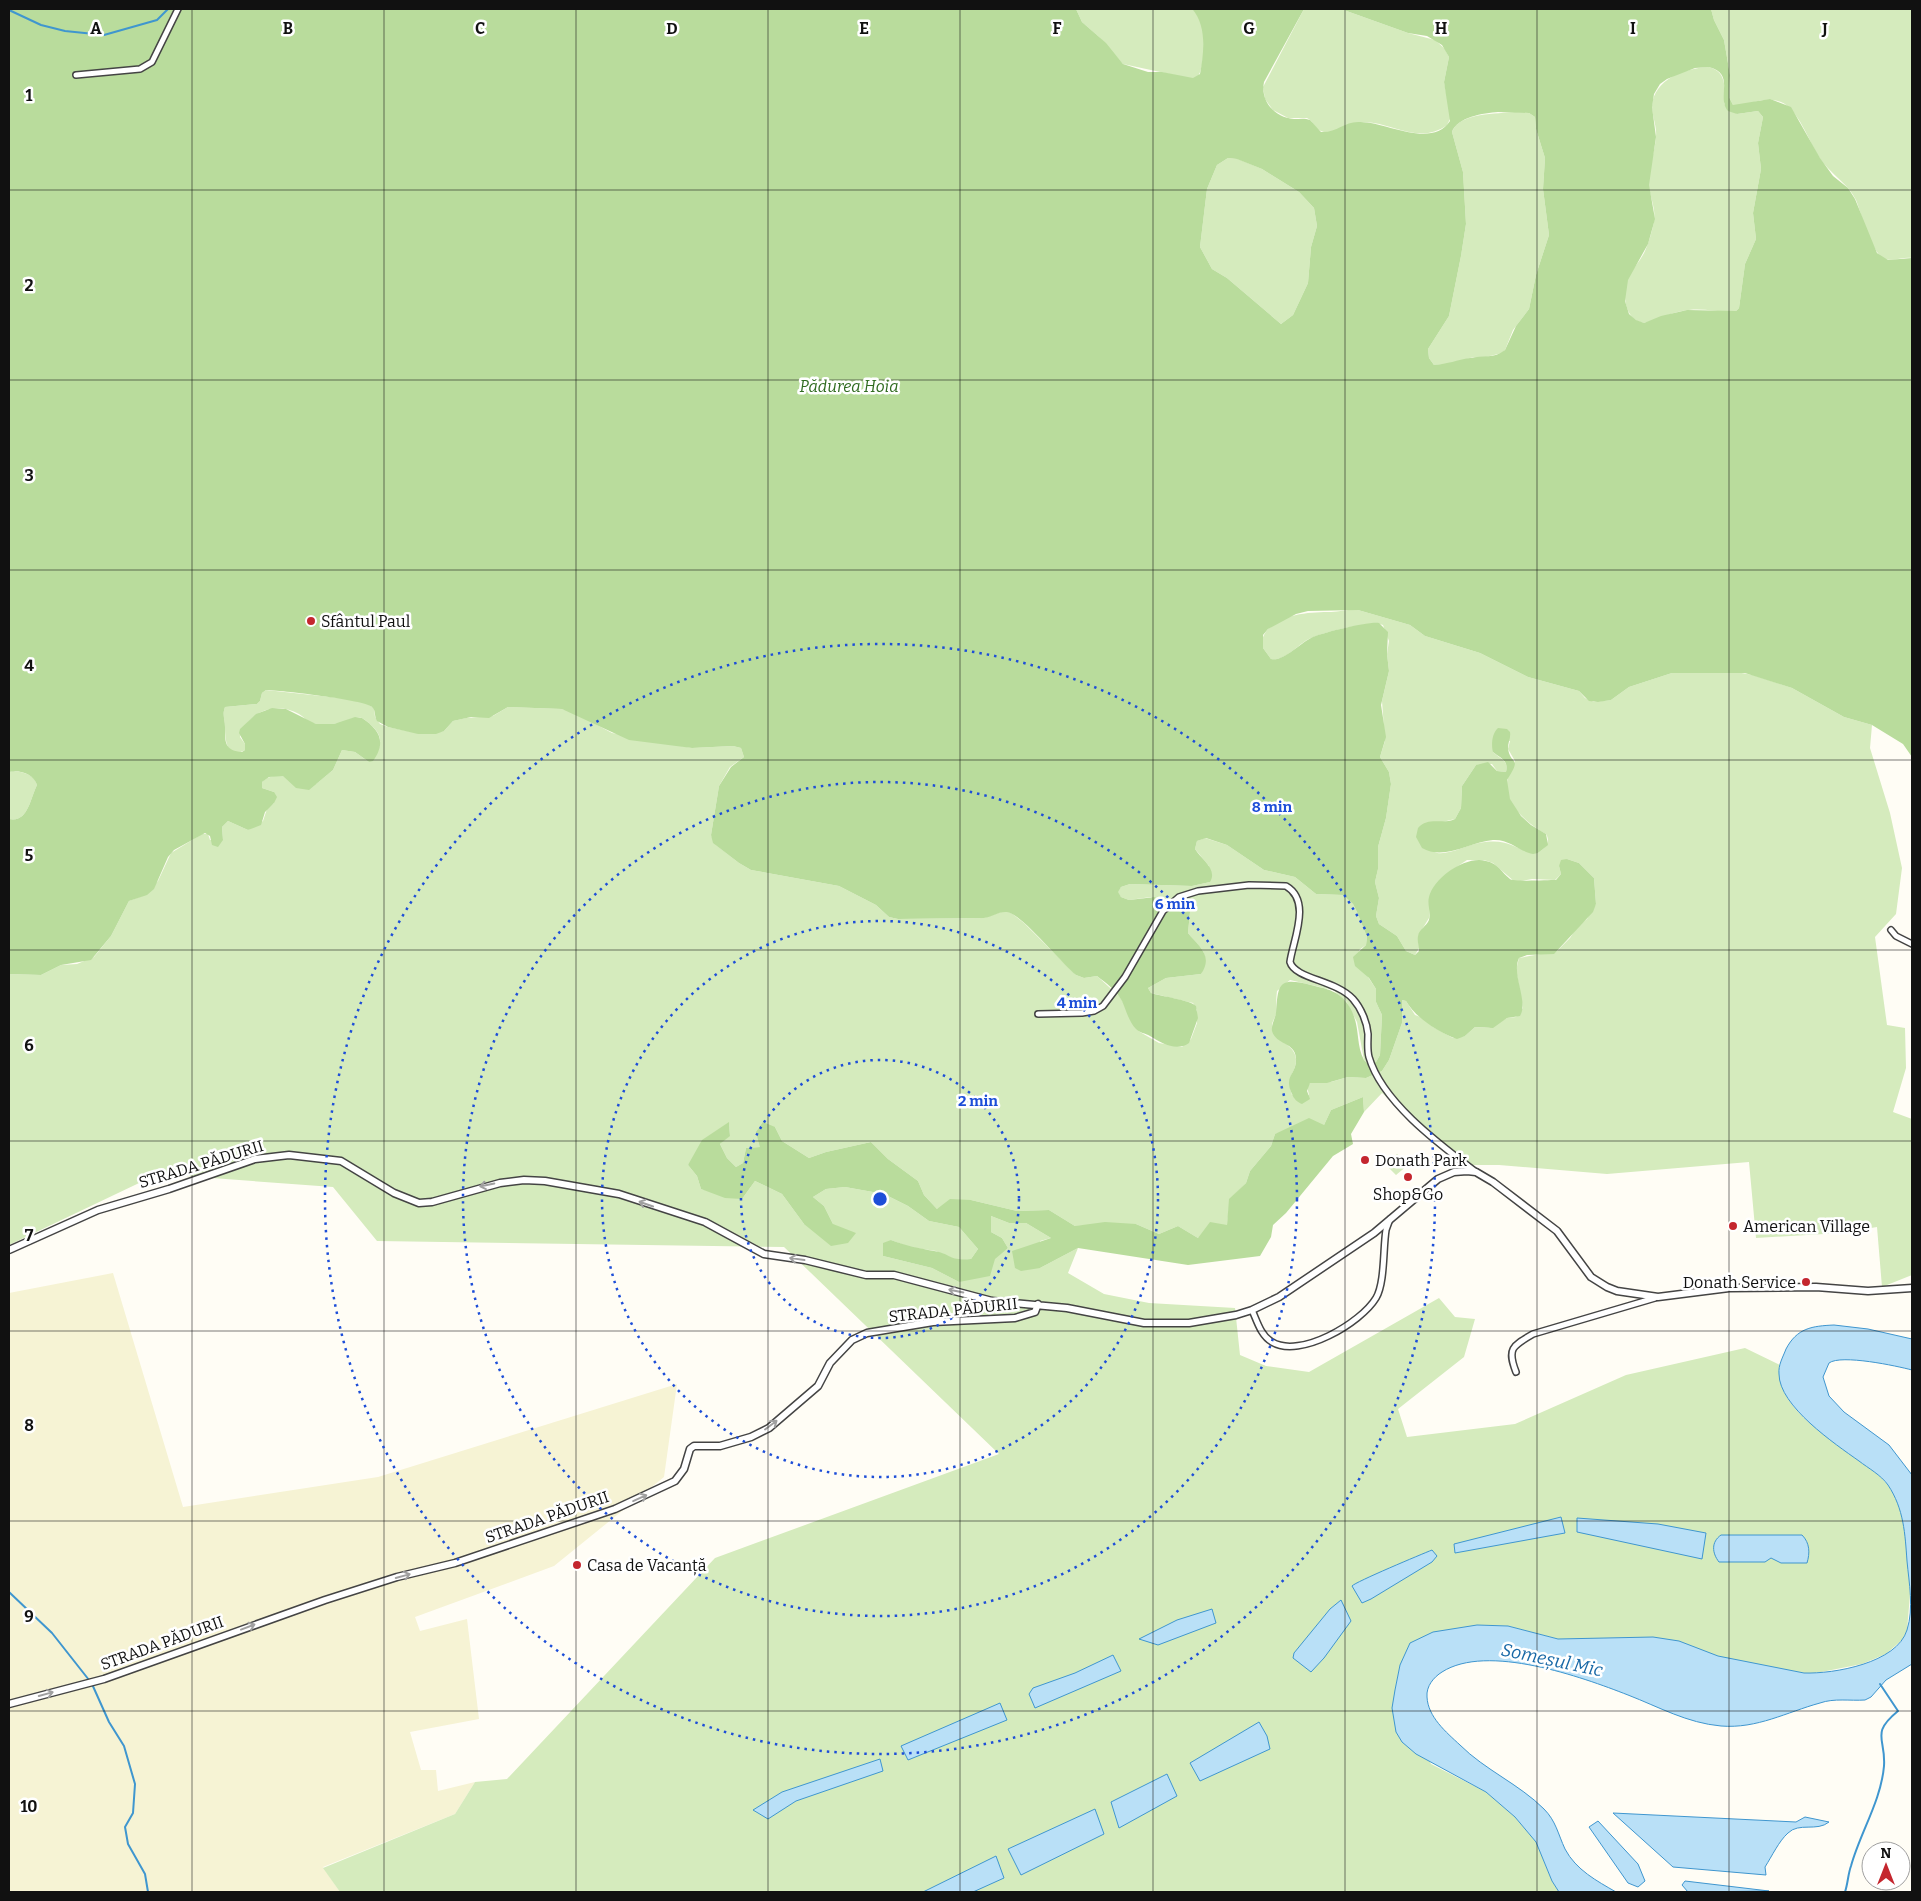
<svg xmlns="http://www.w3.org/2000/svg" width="1921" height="1901" viewBox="0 0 1921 1901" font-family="Bitter,serif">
<rect width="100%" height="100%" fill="#fffdf5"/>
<!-- farmland -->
<path fill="#f6f3d4" d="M113 1273 183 1507 378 1477 677 1384 664 1477 554 1566 415 1617 420 1631 467 1619 479 1719 410 1732 421 1770H436L438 1791 475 1782 455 1814 323 1867 340 1892H9V1293Z"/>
<!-- green -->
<path fill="#d5ebbd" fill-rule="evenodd" d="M1076 9H1192C1194 11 1198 14 1200 18 1205 31 1206 66 1197 78H1188L1123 64 1099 37 1082 22Z
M1304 9H1341L1408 33 1435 40 1445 49 1449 57 1444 82 1451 117 1447 125C1420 145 1393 123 1365 122 1350 121 1333 137 1321 131 1315 129 1313 121 1307 118H1288L1273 110 1265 99 1263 87Z
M1711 9H1912V258C1903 256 1891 263 1883 258 1870 249 1862 215 1856 200 1848 183 1829 173 1819 157 1809 141 1798 109 1781 102 1763 95 1750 106 1733 105L1729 97 1730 75 1724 40 1714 20Z
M1709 67C1727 72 1725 88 1724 104L1737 114 1758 111 1763 117 1758 143 1761 169 1753 213 1756 239 1745 264 1739 308 1736 311C1721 313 1705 308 1689 310 1674 311 1659 319 1644 323 1624 320 1621 292 1629 276 1634 267 1641 260 1645 251 1649 242 1652 231 1654 222 1656 210 1651 199 1649 188 1647 170 1655 154 1656 136 1657 126 1652 116 1652 106 1654 79 1685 68 1709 67Z
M1515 112 1529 113 1535 117 1536 129 1545 158 1543 189 1549 235 1536 275 1529 309 1513 330 1505 350 1502 353 1482 358 1473 357 1452 364 1434 365 1429 358 1428 349 1449 316 1461 256 1466 224 1463 172 1452 132C1459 112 1498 114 1515 112Z
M1228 158 1238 159 1262 169 1299 192 1314 208 1317 226 1311 247 1308 283 1293 315 1281 324 1227 278 1212 269 1200 247 1207 189 1217 165Z
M1358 610 1410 625 1425 636 1480 653 1528 677 1579 691 1585 698 1594 702 1611 700 1629 687 1672 673 1736 672 1753 675 1792 688 1844 717 1872 725 1870 748 1890 813 1902 868 1896 914 1875 937 1887 1025 1905 1028 1906 1068 1893 1112 1912 1119V1275L1882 1287 1877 1227 1841 1233 1756 1238 1749 1162 1607 1174 1499 1165H1463L1382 1093 1364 1112 1363 1097 1331 1110 1324 1125 1275 1134 1271 1146 1250 1171 1246 1183 1230 1199 1227 1225 1198 1238 1178 1226 1159 1234 1136 1224 1075 1226 1049 1210 1017 1211 971 1200 937 1209 924 1195 918 1181 888 1159 871 1142 826 1152 809 1158 782 1141 775 1127 760 1147 746 1148 743 1163 736 1167 727 1158 720 1144 730 1135 729 1123 688 1165 697 1176 701 1189 742 1199 755 1181 782 1194 804 1224H833L824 1206 813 1197 826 1189 845 1187 884 1194 908 1206 929 1221 959 1227 978 1249 971 1259 954 1260 936 1251 909 1247 891 1240 883 1256 932 1268 959 1282 1008 1248 1002 1238 991 1232V1216L1009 1223H1026L1051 1238 1040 1241V1268L1078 1248 1068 1273 1104 1294 1149 1303 1235 1308 1240 1355 1266 1366 1309 1372 1439 1298 1455 1317 1475 1319 1464 1357 1398 1409 1407 1437 1515 1424 1626 1375 1745 1348 1780 1365C1772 1418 1859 1449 1887 1484 1896 1495 1902 1512 1905 1526L1910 1594 1907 1631 1902 1640 1886 1654 1862 1664 1816 1673H1804L1558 1639 1508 1626 1477 1625 1400 1665 1395 1690 1431 1764 1486 1792 1515 1817 1536 1842 1552 1881 1559 1892H340L323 1868 455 1814 475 1782 507 1779 715 1558 999 1454 784 1247 377 1241 333 1187 158 1174 9 1245V974L41 975 61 965 77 964 94 957 111 936 129 901 142 896 158 881 171 853 202 834H208L210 840H223L222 827 228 821 248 830 263 821 267 809 274 803V792L262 788V782C275 768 300 781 316 784L333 770 342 750 355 752 369 762C387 744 382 731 362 718 353 716 348 721 340 723 332 725 324 724 316 724 309 723 305 718 299 714 276 701 248 711 240 737L245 744V750C226 760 225 738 225 727 225 719 222 715 225 707L257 704 260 701 262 693 266 690 349 699 366 703 374 708 375 717 380 724 388 727 422 734 444 731 453 721 466 718 493 716 508 707 562 709 571 711 612 733 692 748 733 746 741 748 744 757 730 767 719 786 711 835 716 845 739 863 751 870 839 886 876 905 889 917 898 919 984 918 1001 912H1010L1024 923 1076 975 1084 978 1097 976 1120 997 1140 1032 1159 1043 1182 1047 1191 1039 1197 1023V1010L1193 1003 1151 993 1148 988 1166 978 1201 974C1210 950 1201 950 1188 933L1190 912 1175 907 1169 911H1165L1159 902 1151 897 1129 900 1121 897 1117 892 1121 887 1130 884 1192 886 1210 882 1209 866 1195 849 1197 841 1205 838 1227 845 1264 870 1295 877 1316 894 1343 895 1353 904 1357 912 1367 937 1366 945 1359 950 1366 974 1376 989V1002L1382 1015 1380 1055 1376 1062 1367 1063 1364 1060 1357 1022 1346 1001 1333 990 1290 980 1277 991C1276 999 1276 1006 1276 1014 1275 1018 1272 1022 1272 1025 1273 1042 1295 1043 1296 1059 1296 1075 1285 1074 1292 1095H1309L1307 1086 1310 1083 1331 1082 1348 1077 1366 1078 1382 1071 1389 1060 1402 1023V1000L1406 1001 1415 1015 1423 1018 1433 1027 1453 1038 1465 1036 1475 1027 1489 1028 1507 1018 1516 1017 1523 1008 1516 970 1519 958 1557 951 1570 938 1577 927 1587 919 1596 904 1594 878 1579 863 1567 859 1559 866 1561 874 1555 880 1532 879 1515 882 1493 863 1484 860H1467L1452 870 1431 892 1429 918 1418 936 1419 948 1415 955 1406 951 1397 936 1379 924 1376 916 1379 898 1375 882 1378 869V847L1386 818 1391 784 1389 772 1380 757 1385 741 1382 701 1389 671 1387 654 1389 641 1383 625C1371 620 1318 633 1307 640 1297 646 1283 662 1271 659L1263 648 1262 640C1269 614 1309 612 1331 612 1340 612 1349 609 1358 610ZM1493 739 1510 741 1508 749 1515 761C1513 768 1507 776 1507 783 1504 804 1529 825 1546 834 1551 842 1545 848 1538 853 1512 850 1511 837 1479 843 1466 845 1446 857 1434 852L1442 822 1455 819 1461 808 1462 786 1476 765 1492 764 1497 771 1506 772C1509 760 1500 759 1493 752Z
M13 771C23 772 34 774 37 785 30 799 28 823 9 819V772Z
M1397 1154 1408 1165 1396 1175 1386 1165Z"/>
<!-- forest -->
<path fill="#b9dc9c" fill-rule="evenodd" d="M9 9H1076L1082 22 1106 43 1123 64 1148 72H1162L1193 78 1200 74C1204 53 1207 25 1192 9H1304L1264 82C1260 101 1275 118 1294 119 1300 119 1305 118 1310 120L1321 132C1336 133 1344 122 1358 122 1383 120 1431 150 1450 121L1444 82 1449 57 1442 45 1427 36 1408 33 1341 9H1711L1714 20 1724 40 1730 75 1729 97 1733 105 1770 99 1791 107 1820 158 1833 176 1848 188 1855 199 1877 253 1888 260 1912 258V757L1903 744 1872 725 1844 717 1792 688 1745 673H1672L1629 687 1611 700 1598 702 1589 701 1579 691 1528 677 1480 653 1425 636 1410 625 1358 610 1308 611 1296 614 1268 629 1263 635V648L1271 659C1283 662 1299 644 1311 638 1320 633 1370 621 1379 623L1388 632 1387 654 1389 671 1381 705 1386 737 1380 757 1389 772 1391 784 1386 818 1378 847V869L1375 882 1379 898 1376 916 1379 924 1397 936 1406 951 1415 955 1419 951C1419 946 1417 941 1418 936 1419 929 1427 926 1429 920 1431 912 1427 904 1429 897 1434 877 1467 855 1486 861 1499 864 1501 872 1510 879 1513 882 1548 880 1556 880L1561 874 1559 866 1561 860 1567 859 1579 863 1594 878 1596 904 1593 912 1554 954 1527 955 1519 958C1511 975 1529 1001 1520 1016L1507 1018 1493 1028 1475 1027 1465 1036 1457 1039C1439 1033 1415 1017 1406 1001L1402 1000V1023L1389 1060 1382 1071 1366 1078 1348 1077 1327 1083H1310L1307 1091 1310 1099 1302 1104C1297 1102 1294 1099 1292 1094 1283 1075 1297 1075 1296 1058 1295 1042 1276 1045 1272 1031 1271 1025 1275 1019 1276 1013 1278 983 1279 977 1311 985 1327 989 1340 991 1349 1006 1361 1025 1355 1043 1364 1060L1367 1063 1376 1062 1380 1055 1382 1015 1376 1002V989L1369 978 1355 966 1353 957 1366 945 1367 937 1357 912 1353 904 1343 895 1316 894 1295 877 1264 870 1227 845 1206 838 1197 841 1195 849C1201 859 1218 869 1210 882L1192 886 1130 884 1121 887 1118 892 1121 897 1129 900 1155 897 1161 908 1169 911 1179 906 1188 908 1190 912 1188 933C1198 946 1214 955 1201 974L1166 978 1148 988 1151 993C1160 996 1190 1000 1196 1006L1198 1018 1189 1043C1177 1052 1161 1043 1150 1036 1145 1033 1140 1033 1136 1029 1129 1022 1126 1010 1122 1001 1116 990 1106 983 1097 976L1084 978 1076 975C1062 964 1021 913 1007 912 999 911 992 917 984 918L898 919 889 917 876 905 839 886 751 870 739 863 713 843 711 835 719 786 731 767 744 757 741 748 733 746 692 748 629 740 562 709 508 707 489 718 471 717 453 721 444 731 436 734H418L388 727 377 721C374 716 376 710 372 707 366 700 278 690 266 690L262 693 260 701 257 704 225 707C222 715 225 719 225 727 225 741 224 751 242 752L245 750V744L239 733 240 729 256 714 272 708 286 709 316 724H334L355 717 362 718C379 729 387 742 373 761L369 762 355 752 342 750 333 770 309 790 296 788 283 776 269 777 262 782V788L274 792 277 797 274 803 265 812 261 825 248 830 228 821 222 827 223 840 218 847 212 845 210 836 205 833 174 850 168 857 154 889 147 895 129 901 111 936 91 960 61 965 41 975 9 974V819C28 823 30 799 37 785 34 774 19 769 9 772ZM1709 67C1736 74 1716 97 1728 111L1737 114 1758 111 1763 117 1758 143 1761 169 1753 213 1756 239 1745 264 1739 308 1736 311 1687 310 1661 316 1644 323 1636 320 1629 314 1625 301 1628 280 1648 244 1655 219 1649 185 1656 137 1652 107 1654 94 1660 84 1667 79 1695 68ZM1498 112 1529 113 1535 117 1536 129 1545 158 1543 189 1549 235 1536 275 1529 309 1516 326 1505 350C1494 359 1483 355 1470 358 1457 360 1448 364 1434 365L1429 358 1428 349 1449 316 1461 256 1466 224 1463 172 1452 132C1457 117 1484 113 1498 112ZM1228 158 1237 159 1262 169 1299 192 1314 208 1317 226 1311 247 1308 283 1293 315 1281 324 1227 278 1212 269 1200 247 1207 189 1217 165Z
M1498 728 1507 729 1510 732C1511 738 1508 742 1508 748 1510 766 1523 755 1507 780L1510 799 1521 816 1531 825 1546 834 1548 845 1538 853 1533 854C1518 851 1510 839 1493 840 1470 842 1444 861 1422 848L1416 837 1418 828C1428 816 1443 825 1455 819L1461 808 1462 786 1476 765 1488 762 1497 771 1506 772C1509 760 1500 758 1493 752 1491 745 1492 733 1498 728Z
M1363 1097 1364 1112 1351 1134 1353 1144 1333 1156 1286 1213 1273 1225 1271 1237 1260 1256 1188 1265 1078 1248 1040 1268 1021 1271 1015 1268 1012 1251 1051 1238 1026 1223H1009L991 1216V1232L1002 1238 1008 1248 995 1259 990 1276 959 1282 932 1268 883 1256V1243L891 1240C906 1246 918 1248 934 1251 952 1254 948 1261 971 1259L978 1249 959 1227 929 1221 908 1206 884 1194 845 1187 826 1189 813 1197 824 1206 833 1224 856 1233 848 1243 831 1246 804 1224 782 1194 755 1181 742 1199 725 1198 701 1189 697 1176 688 1165 702 1140 729 1122 730 1136 720 1144 727 1158 736 1167 743 1163 746 1148 760 1147 756 1132 763 1122 775 1127 782 1141 809 1158 826 1152 871 1142 888 1159 918 1181 924 1195 937 1209 950 1199 971 1200 1017 1211 1049 1210 1075 1226 1105 1222 1136 1224 1159 1234 1178 1226 1198 1238 1210 1222 1227 1225 1229 1199 1246 1183 1250 1171 1271 1146 1275 1134 1309 1118 1324 1125 1331 1110Z"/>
<!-- water -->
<path fill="#b9e0f7" stroke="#3f96cf" d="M1834 1325 1868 1329 1912 1339V1370C1897 1366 1841 1354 1829 1363L1823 1377 1829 1396 1844 1412 1889 1445 1912 1475V1664L1886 1680 1871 1697 1865 1700C1850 1701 1834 1698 1820 1703 1787 1712 1757 1729 1721 1726 1687 1723 1659 1707 1628 1695 1582 1677 1487 1643 1442 1672 1434 1677 1426 1686 1427 1697 1428 1717 1446 1732 1460 1745 1485 1770 1519 1784 1544 1809 1556 1821 1558 1834 1565 1849 1576 1870 1597 1881 1616 1892H1559L1552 1881 1536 1842 1515 1817 1486 1792 1416 1754 1402 1742 1396 1732 1392 1708 1395 1690 1400 1665 1410 1643 1433 1632 1477 1625 1508 1626 1558 1639 1653 1637 1679 1641 1718 1656 1804 1673C1834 1674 1897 1663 1907 1630 1914 1608 1909 1583 1907 1561 1905 1534 1904 1509 1888 1485 1881 1475 1868 1468 1859 1461 1835 1444 1779 1406 1779 1374 1778 1365 1783 1357 1786 1349 1797 1328 1812 1326 1834 1325Z
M1561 1517 1565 1533 1455 1553 1454 1544Z
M1577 1518 1658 1524 1706 1533 1702 1559 1577 1532Z
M1721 1535H1802C1810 1543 1810 1553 1807 1563H1781L1771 1558 1765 1562H1719C1712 1553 1711 1542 1721 1535Z
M1432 1550 1437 1556 1432 1562 1371 1599 1362 1603 1352 1586C1355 1582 1422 1554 1432 1550Z
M1341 1600 1351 1621 1324 1658 1311 1672 1293 1658 1294 1653 1330 1609Z
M1212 1609 1216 1623 1158 1645 1139 1639 1177 1620Z
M1113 1655 1121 1671 1035 1708 1029 1694 1033 1688 1075 1673Z
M1000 1703 1007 1720 908 1760 901 1746Z
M1259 1722 1267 1736 1270 1749 1200 1781 1190 1763Z
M880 1759 883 1771 796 1801 768 1819 753 1810 782 1792Z
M1167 1774 1177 1796 1119 1828 1111 1802Z
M1095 1809 1104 1834 1021 1875 1008 1849Z
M1613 1813 1796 1822 1805 1817 1829 1822C1817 1832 1799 1822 1788 1833 1779 1841 1772 1856 1765 1867L1766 1875 1673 1867Z
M1598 1821 1638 1864 1645 1881 1638 1887 1628 1883 1589 1827Z
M996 1856 1004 1878 973 1892H923Z
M1685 1881 1769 1891 1688 1892 1682 1885Z"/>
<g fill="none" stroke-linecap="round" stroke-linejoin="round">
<!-- stream -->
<path stroke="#3f96cf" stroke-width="2" d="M9 10 41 25 65 31 104 35 157 20 168 9
M9 1592 52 1633 89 1680
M92 1684 109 1722 124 1746 135 1784 133 1813 125 1827 128 1844 145 1874 148 1892
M1845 1892C1848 1883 1848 1874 1851 1866 1860 1833 1881 1801 1884 1766 1886 1738 1870 1734 1898 1711L1880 1684"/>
<!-- minor casing -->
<g stroke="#444" stroke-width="8">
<path id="minor" d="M76 75 140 69 152 62 178 9
M1891 930 1896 936 1912 944
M1038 1014 1082 1013 1094 1011 1103 1006 1125 977 1163 911 1179 897 1198 891 1249 885 1286 886C1312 901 1293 940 1290 962 1295 979 1336 980 1353 999 1361 1008 1367 1022 1368 1034 1368 1041 1367 1050 1369 1057 1382 1102 1439 1144 1476 1172
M1252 1310C1257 1321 1261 1336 1272 1342 1300 1359 1361 1323 1376 1298 1385 1283 1383 1248 1386 1230L1390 1219
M1516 1372C1507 1349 1512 1346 1533 1334L1655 1298"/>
</g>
<!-- tertiary casing -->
<g stroke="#444" stroke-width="9">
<path id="tertiary" d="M9 1250 98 1210 169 1189 255 1159 289 1155 341 1161 394 1193 419 1203 432 1202 500 1183 524 1180 545 1181 619 1194 705 1222 764 1254 805 1260 866 1275H894L992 1301 1067 1308 1144 1323H1189L1236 1315 1252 1310 1279 1297 1374 1233 1438 1179 1454 1172 1467 1171 1476 1172 1493 1182 1557 1231 1591 1277 1607 1287 1617 1291 1658 1297 1729 1288 1816 1287 1868 1291 1912 1288
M9 1704 104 1679 325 1600 397 1577 455 1563 615 1509 675 1481 684 1469 690 1449 694 1446H720L751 1437 769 1428 818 1386 830 1363 852 1340 867 1333 933 1322 1015 1318 1035 1312 1038 1304"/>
</g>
<!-- minor -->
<use href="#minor" stroke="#fff" stroke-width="5"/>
<!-- tertiary -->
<use href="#tertiary" stroke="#fff" stroke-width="6"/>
</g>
<!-- one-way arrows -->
<defs><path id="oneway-shaft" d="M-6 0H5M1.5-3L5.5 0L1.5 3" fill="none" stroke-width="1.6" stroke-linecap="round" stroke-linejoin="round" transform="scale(1.25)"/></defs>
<g stroke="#a0a0a0">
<use href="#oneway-shaft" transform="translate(487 1185) rotate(168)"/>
<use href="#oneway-shaft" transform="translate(646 1204) rotate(-161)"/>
<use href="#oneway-shaft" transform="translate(797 1259) rotate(-172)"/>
<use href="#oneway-shaft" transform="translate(956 1291) rotate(-169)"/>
<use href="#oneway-shaft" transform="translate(771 1425) rotate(-37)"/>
<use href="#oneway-shaft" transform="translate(640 1498) rotate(-24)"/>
<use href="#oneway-shaft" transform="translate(403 1576) rotate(-15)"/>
<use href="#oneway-shaft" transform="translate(248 1627) rotate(-21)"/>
<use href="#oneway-shaft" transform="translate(46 1694) rotate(-15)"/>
</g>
<!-- grid -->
<path fill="none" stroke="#111" stroke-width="1" stroke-opacity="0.55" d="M192 9V1892M384 9V1892M576 9V1892M768 9V1892M960 9V1892M1153 9V1892M1345 9V1892M1537 9V1892M1729 9V1892M9 190H1912M9 380H1912M9 570H1912M9 760H1912M9 950H1912M9 1141H1912M9 1331H1912M9 1521H1912M9 1711H1912"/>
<!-- distance rings -->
<g fill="none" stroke="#1d4ed8" stroke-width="2.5" stroke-dasharray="2.5 5">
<circle cx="880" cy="1199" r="139"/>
<circle cx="880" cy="1199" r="278"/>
<circle cx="880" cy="1199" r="417"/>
<circle cx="880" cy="1199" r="555"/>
</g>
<!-- markers -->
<g fill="#c4262e" stroke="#fff" stroke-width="2">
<circle cx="311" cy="621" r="5"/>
<circle cx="1365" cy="1160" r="5"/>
<circle cx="1408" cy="1177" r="5"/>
<circle cx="1733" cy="1226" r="5"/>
<circle cx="1806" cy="1282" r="5"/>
<circle cx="577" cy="1565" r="5"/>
</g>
<g text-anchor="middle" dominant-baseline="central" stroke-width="5" stroke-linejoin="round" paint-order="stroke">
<!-- park labels -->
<g font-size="16" font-style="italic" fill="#2f6b1f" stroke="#fff">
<text x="849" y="386">Pădurea Hoia</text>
</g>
<!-- poi labels -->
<g font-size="16" fill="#111" stroke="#fff" text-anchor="start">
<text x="321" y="621">Sfântul Paul</text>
<text x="1375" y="1160">Donath Park</text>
<text x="1408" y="1194" text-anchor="middle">Shop&amp;Go</text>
<text x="1743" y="1226">American Village</text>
<text x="1796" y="1282" text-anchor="end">Donath Service</text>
<text x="587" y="1565">Casa de Vacanță</text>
</g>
<!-- street labels -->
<g font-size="16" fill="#111" stroke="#fff">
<text transform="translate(201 1164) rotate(-17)">STRADA PĂDURII</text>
<text transform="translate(953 1310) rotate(-6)">STRADA PĂDURII</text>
<text transform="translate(547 1517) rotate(-19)">STRADA PĂDURII</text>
<text transform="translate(162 1643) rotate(-20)">STRADA PĂDURII</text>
</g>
<!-- water labels -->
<g font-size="18" font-style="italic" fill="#1768a6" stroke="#fff">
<text transform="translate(1552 1660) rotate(12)">Someșul Mic</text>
</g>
</g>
<g font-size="16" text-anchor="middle" font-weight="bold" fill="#111" stroke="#fff" stroke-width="5" stroke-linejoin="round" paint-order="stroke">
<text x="96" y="34">A</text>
<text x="288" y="34">B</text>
<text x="480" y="34">C</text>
<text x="672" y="34">D</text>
<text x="864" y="34">E</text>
<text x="1057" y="34">F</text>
<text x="1249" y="34">G</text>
<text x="1441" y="34">H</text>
<text x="1633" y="34">I</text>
<text x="1825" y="34">J</text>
<text x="29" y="101">1</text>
<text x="29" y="291">2</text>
<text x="29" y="481">3</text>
<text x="29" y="671">4</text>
<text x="29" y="861">5</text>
<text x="29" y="1051">6</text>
<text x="29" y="1241">7</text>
<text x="29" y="1431">8</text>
<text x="29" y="1622">9</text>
<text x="29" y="1812">10</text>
</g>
<circle cx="880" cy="1199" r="8" fill="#1d4ed8" stroke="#fff" stroke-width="2.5"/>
<g font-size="15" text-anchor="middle" font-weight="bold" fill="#1d4ed8" stroke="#fff" stroke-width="5" stroke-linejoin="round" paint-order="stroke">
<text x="1272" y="812">8 min</text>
<text x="1175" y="909">6 min</text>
<text x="1077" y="1008">4 min</text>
<text x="978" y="1106">2 min</text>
</g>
<!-- border -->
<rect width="1921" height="1901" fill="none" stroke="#111111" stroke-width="20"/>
<!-- north arrow -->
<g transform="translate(1886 1866)"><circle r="24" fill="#ffffff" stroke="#a0a0a0"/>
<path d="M0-4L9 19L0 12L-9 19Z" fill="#c4262e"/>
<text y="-8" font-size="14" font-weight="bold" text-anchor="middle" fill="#111111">N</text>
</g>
</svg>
